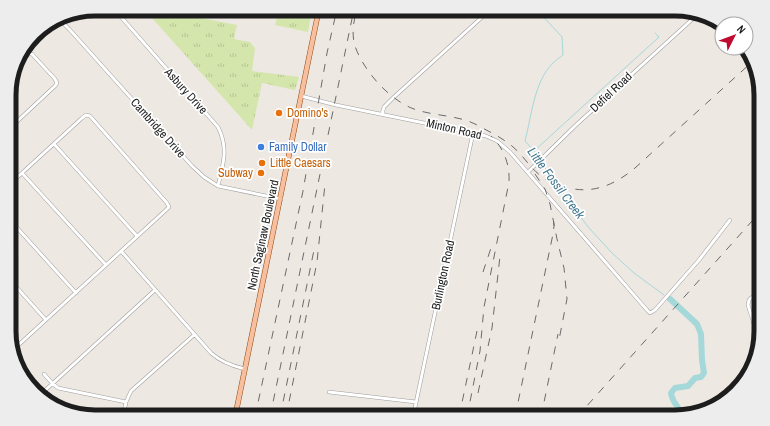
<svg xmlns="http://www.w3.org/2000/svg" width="770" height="426" viewBox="0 0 770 426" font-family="'Archivo Narrow',sans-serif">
<defs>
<pattern id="grass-tufts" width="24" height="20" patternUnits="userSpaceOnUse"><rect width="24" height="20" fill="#d4e6ab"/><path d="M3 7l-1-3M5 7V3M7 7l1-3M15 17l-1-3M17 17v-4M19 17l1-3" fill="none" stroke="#b6c593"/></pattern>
</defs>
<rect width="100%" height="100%" fill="#eee8e3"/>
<!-- grass -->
<path fill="url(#grass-tufts)" d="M144 9H173L181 14 237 25 234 39 250 42 255 48 252 71 299 77 295 90 262 83 252 130Z
M277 9H312L308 32 275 25 279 10Z"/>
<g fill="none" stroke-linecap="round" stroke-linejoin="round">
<!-- stream -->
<path stroke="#a5d8d9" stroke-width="1" d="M536 9 562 37 563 55C556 60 550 65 545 73 533 93 531 118 525 141L534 151 540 159
M641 12 642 9
M534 151 659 37 655 33
M541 162 567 199 589 228 612 253 634 273 664 295"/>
<!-- river -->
<path stroke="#a5d8d9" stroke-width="6" d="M670 299 697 324 701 334 702 360 704 373 701 377 695 378 688 386 675 388 671 393C672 403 680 407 682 416"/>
<!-- minor casing -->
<g stroke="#9e9e9e" stroke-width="4">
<path id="minor" d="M114 9 218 127C229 149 223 164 218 186
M58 18 70 30 192 166 204 177 218 186 281 199
M301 96 336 105 473 133 486 136 497 141 510 152 647 310 650 313 655 310 699 260 730 220
M382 114 384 107 394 97 491 9
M10 128 55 86 57 83 55 79 32 54H29L15 65
M54 144 137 236
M528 172 576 125 697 15
M22 173 106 265
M10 184 82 118 86 115 90 116 167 203 169 207 166 210 13 350
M10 220 76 293
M121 251 211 353C221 362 232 366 245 369
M10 280 46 320
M10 341 16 347
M758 344 754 324 748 305 749 300 751 298 761 292
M44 374 52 383 58 388 126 402
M329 392 416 402
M40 395 155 290
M123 417 126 402 131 391 194 335
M413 417 473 133"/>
</g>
<!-- primary casing -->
<g stroke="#8e4607" stroke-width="5.5">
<path id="primary" d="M235 417 319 9"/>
</g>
<!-- minor -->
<use href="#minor" stroke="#fff" stroke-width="3"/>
<!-- primary -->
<use href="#primary" stroke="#f7bf9f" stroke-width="4.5"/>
<!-- rail -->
<path stroke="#6b6b6b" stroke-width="1" stroke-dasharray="8 8" stroke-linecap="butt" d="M355 16C353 26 352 36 355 46 363 70 389 100 414 109 433 116 457 115 475 124 488 131 501 137 512 146 523 155 530 168 541 176 549 183 559 186 569 188 594 194 616 184 635 168L752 62
M535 174 545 189 550 204 557 239 564 268 567 299 559 340
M483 272 492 245
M478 393 492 328 500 256
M255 417 303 191 327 53 337 9
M270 417 354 9
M280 417 314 250
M286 417 317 262 325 184
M459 417 477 331
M467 417 480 351 484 307 509 182C510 165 504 148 491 136
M515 417 553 234 554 226 553 214
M541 417 558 334
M577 417 761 211"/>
</g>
<!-- markers -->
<g fill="#e8710a" stroke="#fff" stroke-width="1.5">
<circle cx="279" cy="113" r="4"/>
<circle cx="262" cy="163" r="4"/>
<circle cx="261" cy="173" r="4"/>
</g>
<circle fill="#3f7fe0" stroke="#fff" stroke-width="1.5" cx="261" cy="147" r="4"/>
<g text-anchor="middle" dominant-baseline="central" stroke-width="3.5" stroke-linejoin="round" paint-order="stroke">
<!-- street labels -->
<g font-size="12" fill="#1d1d1d" stroke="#fff">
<text transform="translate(186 91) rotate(48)">Asbury Drive</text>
<text transform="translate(611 92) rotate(-43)">Defiel Road</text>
<text transform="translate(158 128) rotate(48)">Cambridge Drive</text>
<text transform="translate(454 129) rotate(13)">Minton Road</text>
<text transform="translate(263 235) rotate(-78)">North Saginaw Boulevard</text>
<text transform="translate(443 275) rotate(-78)">Burlington Road</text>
</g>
<!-- food labels -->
<g font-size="12" fill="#c56008" stroke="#fff" text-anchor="start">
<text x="287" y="113">Domino's</text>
<text x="270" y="163">Little Caesars</text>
<text x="253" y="173" text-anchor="end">Subway</text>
</g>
<!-- shop labels -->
<g font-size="12" fill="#366cbe" stroke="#fff" text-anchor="start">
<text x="269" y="147">Family Dollar</text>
</g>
<!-- water labels -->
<g font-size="13" font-style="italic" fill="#457a90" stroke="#fff">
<text transform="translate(556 183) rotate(53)">Little Fossil Creek</text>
</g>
</g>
<!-- crop -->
<path d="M0 0H770V426H0ZM95 16H675A79 79 0 0 1 754 95V331A79 79 0 0 1 675 410H95A79 79 0 0 1 16 331V95A79 79 0 0 1 95 16Z" fill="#ededed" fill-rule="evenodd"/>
<path fill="none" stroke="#1d1d1d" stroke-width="5" d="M95 16H675A79 79 0 0 1 754 95V331A79 79 0 0 1 675 410H95A79 79 0 0 1 16 331V95A79 79 0 0 1 95 16Z"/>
<!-- north arrow -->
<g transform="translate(734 36) rotate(48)"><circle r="19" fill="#ffffff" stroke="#a5a5a5"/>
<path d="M0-3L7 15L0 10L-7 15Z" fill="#c00a2f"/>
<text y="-6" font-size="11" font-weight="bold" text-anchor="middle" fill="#1d1d1d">N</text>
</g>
</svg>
